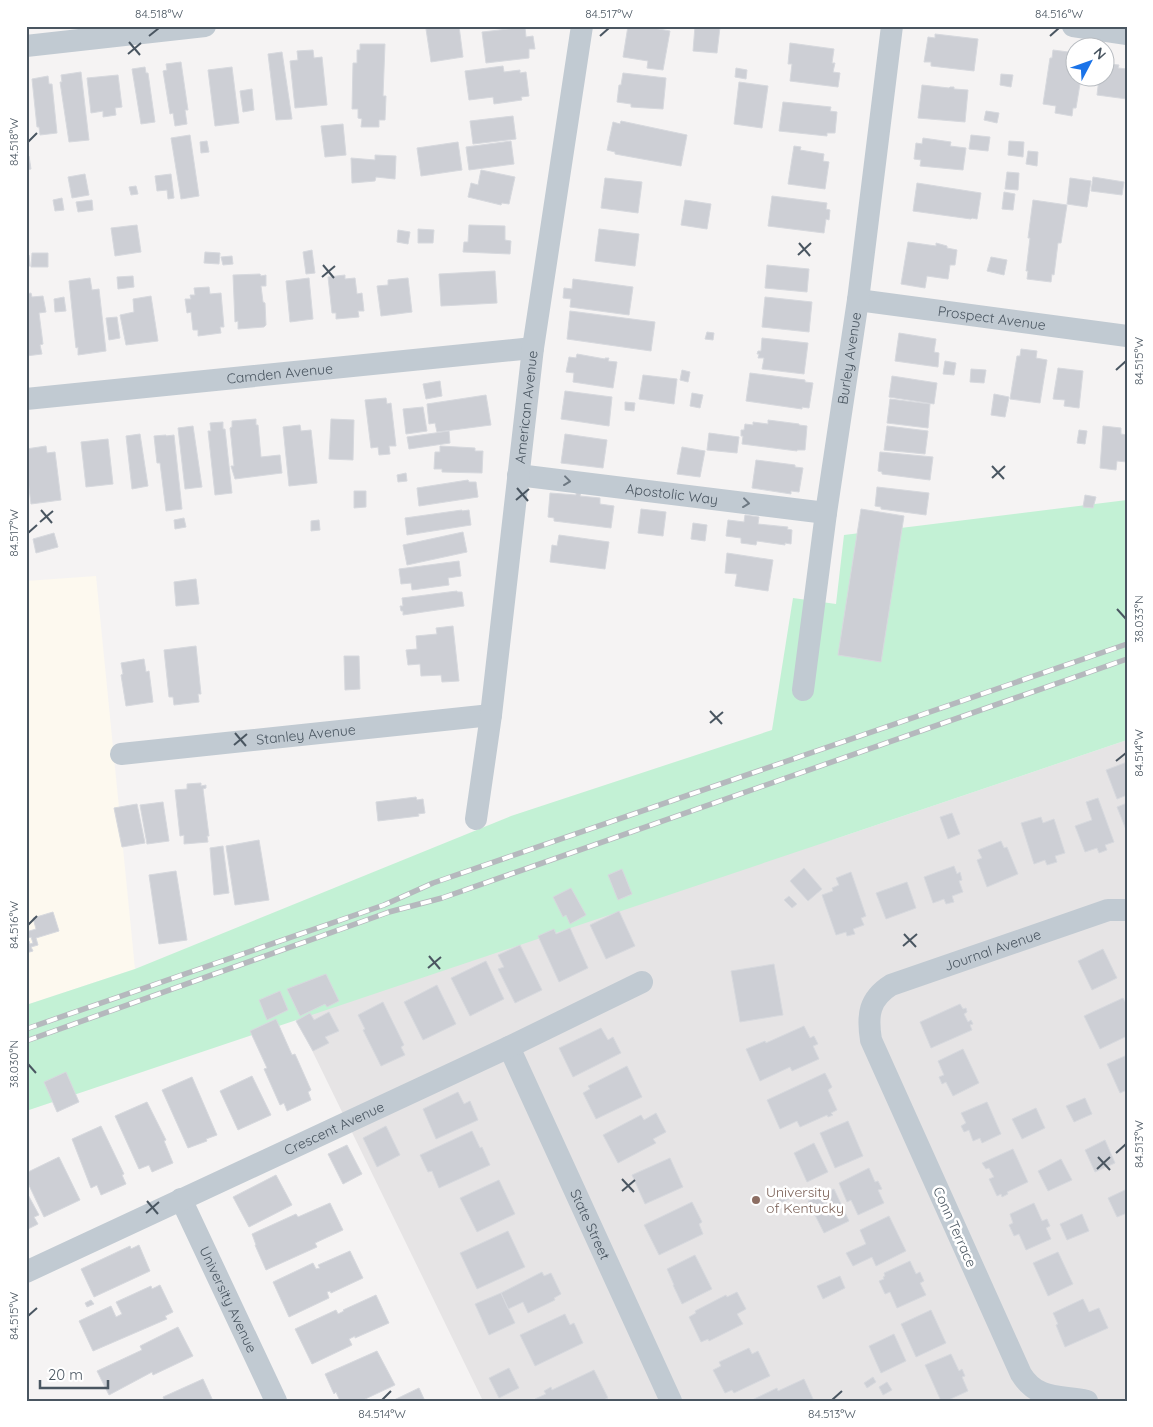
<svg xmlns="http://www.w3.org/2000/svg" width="1153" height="1427" viewBox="0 0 1153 1427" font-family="Quicksand,sans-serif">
<rect width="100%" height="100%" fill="#f5f3f3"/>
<!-- commercial -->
<path fill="#fdf9ef" d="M96 576 135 969 26 1005V581Z"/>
<!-- education -->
<path fill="#e6e4e5" d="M1127 740V1401H483L287 999 838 838Z"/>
<!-- green -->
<path fill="#c3f1d5" d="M1127 500V740L838 838 26 1111V1005L135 969 511 816 772 730 793 598 836 604 844 535Z"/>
<!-- building -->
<path fill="#cdcfd5" stroke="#d7d9de" d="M442 26H459L463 57 431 62 426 29Z
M628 26H642L670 31 663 70 647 68 648 61 623 57Z
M695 26 720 27 717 53 693 51Z
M525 27 526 37 533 36 535 49H529V58L486 63 482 32Z
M935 34 978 39 974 71 931 66V62H924L928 37 935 38Z
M790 43 834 49 832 63H835L833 72 840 73 838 87 790 81 792 64H788Z
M360 44H385L383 96H386L385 120H379V127H361L362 119 358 118V109H352L353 63H357V50H360Z
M313 50 314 58 322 57 327 105 295 108 290 61 298 60 297 51Z
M1053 50 1076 53V78H1081L1076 108H1073L1072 116 1055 113 1056 106 1043 104 1050 58H1052Z
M282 52 292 119 276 120 268 54Z
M181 62 188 110H185L187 124 175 126 173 113 170 114 163 71 167 70 166 64Z
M1110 64 1119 65 1118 68 1127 69V99L1097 95 1099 78H1106V66L1110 67Z
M503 66 504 72 520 70V73L526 72 529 96 521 97 522 100 494 104 493 97 469 100 465 71Z
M145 67 146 73H148L155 122 141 124 132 69Z
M232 67 239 123 215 126 208 70Z
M736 68 747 70 746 79 735 77Z
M81 72 89 140 69 142 60 82H62L61 75Z
M623 73 666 78 663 109 631 107V104L617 102 619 85H621Z
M1001 74 1013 75 1011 87 1000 85Z
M118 75 122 107 115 108 116 115 103 117V111L91 113 87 78Z
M48 76 49 84H52L57 133 40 135 39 127H37L32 79Z
M739 82 768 86 762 128 734 124Z
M922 85 949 88 950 87H954V89L968 90 965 122 918 118Z
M252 89 254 110 243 112 240 91Z
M783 102 831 107 830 111 837 112 835 133H827V136L779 131Z
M986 111 999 113 997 123 984 120Z
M513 116 516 139 473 144 470 121Z
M621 121 687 135 681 166 615 154V152L607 150 613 122 620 124Z
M343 124 346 155 325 157 321 126Z
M190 135 199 196 181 199 171 138Z
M971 135 990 137 988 151 969 149Z
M923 138 951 142 950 146 966 148 963 170 920 166 921 160 914 159 916 143 922 144Z
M207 141 209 152 201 153 200 142Z
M511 141 514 164 469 170 466 147Z
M1009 141 1024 142 1023 157 1008 155Z
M458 142 462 170 421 176 417 148Z
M794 146 801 147 800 150 824 154 823 161 829 162 825 189 788 184Z
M1028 151 1038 152 1037 166 1026 164Z
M375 155 396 156 395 179 376 177 375 181 352 183 351 158 375 160Z
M26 156H29L31 169 26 170Z
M481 170 515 177 509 204 502 203 501 205 468 197 471 183 478 185Z
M1007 172 1019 173 1018 190 1005 189Z
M85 174 89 195 72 198 68 177Z
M171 174 174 198 168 199 167 190 157 191 155 176Z
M1093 177 1124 182 1122 195 1091 191Z
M605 178 642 182 638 213 601 208Z
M1070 178 1091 181 1087 207 1067 204Z
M917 183 981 193 977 219 972 218 971 219 913 211Z
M136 186 138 194 131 195 129 187Z
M1004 192 1015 194 1013 210 1002 209Z
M772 196 827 203 826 209 830 210 829 220 826 219 824 233 768 226Z
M62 198 64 210 55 211 53 200Z
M92 200 93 210 78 212 76 202Z
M685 200 711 204 707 229 681 225Z
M1033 200 1067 205 1061 243H1058L1054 275 1052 274 1051 282 1027 279 1028 271H1026L1030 238H1028Z
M137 225 141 252 115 256 111 228Z
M469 225 505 226V240L511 241 510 254 463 252 464 242H468Z
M418 229 434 230 433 243H418Z
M599 229 639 234 635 266 595 261Z
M398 230 410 232 408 244 397 242Z
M908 242 936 246V243L947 246V248L957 250 955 265H950L948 279 927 276 925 288 901 284Z
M312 250 315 273 306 274 303 252Z
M205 252 220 253 219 264 204 263Z
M32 253H48V267H31Z
M26 255H29L30 266H26Z
M232 256 233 264 223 265 221 257Z
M991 257 1007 260 1004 275 987 271Z
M767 265 809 269 807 292 765 288Z
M495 271 497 303 441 306 439 274Z
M260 274 261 276 266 275V286H261L263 302 265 303 266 325 264 327 238 329V321L235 322 233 275Z
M345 275V279L355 278 357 294 362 293 364 311H358L359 317 336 319V313H332L328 277Z
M133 276 134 287 118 289 117 277Z
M90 278 92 290 99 289 106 351 78 355V347L76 348 69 281Z
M309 278 313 319 290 322 286 281Z
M408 278 412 312 381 316 377 286 388 285V280Z
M573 279 633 287 629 315 570 307 571 299 563 298 564 288 572 289Z
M209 287 210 294 221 293 224 327H220L221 333 198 336V330H193L191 312 187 313 185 299H191L190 295H195L194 288Z
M31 293 32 297 43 296 46 312 39 313 43 344 40 345 42 354 26 356V294Z
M151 296 158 341 126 345 120 315 134 312 133 299Z
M64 297 66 311 55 312 54 299Z
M765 297 812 302 809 332 762 327Z
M570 311 655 322 651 351 567 339Z
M117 317 120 338 109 340 106 318Z
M707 332 714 333 713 340 705 339Z
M899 333 936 339 934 352 939 353 938 367 895 361Z
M762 338 808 343 804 374 762 369 764 358H758L759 354H757L758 351H761Z
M1021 349 1037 351 1036 358 1047 360 1040 403 1010 399 1017 356H1020Z
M577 354 605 359V358H609L608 361 617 362 613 388 573 382 574 373 566 372 569 357 576 358Z
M945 361 956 363 954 375 943 374Z
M1058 368 1083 371 1079 408 1064 406 1065 400 1053 399Z
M971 369 986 370 984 383 970 382Z
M682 370 690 372 688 382 680 380Z
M750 373 805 380V382L813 383 809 408 802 407V409L746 401Z
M643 375 677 379 674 404 639 399Z
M892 376 937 383 934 404 889 397Z
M440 381 442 396 426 399 423 384Z
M565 391 612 397 609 426 561 419Z
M692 393 703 395 700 408 690 406Z
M994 394 1009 397 1005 417 991 415Z
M486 395 491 425 437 432 435 423 429 424 427 404Z
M386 398 387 404 391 403 396 446H389L390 454 379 455 378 447 371 448 365 400Z
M890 399 930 404 928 428 887 423Z
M625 402 635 403 634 411 625 410Z
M423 407 427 431 406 434 403 409Z
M256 419V425H258L261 457 280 455 282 473 235 479 231 466H234L230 428 232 427V421Z
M331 419 354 420 353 460 329 459Z
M768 420 799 424V425L807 426 805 450H797V451L742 444 743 436H741V430H744L745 424 753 425V422L768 424Z
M223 422V429H225L232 493 215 495 208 431H211L210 423Z
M300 425 301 431 311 430 317 483 289 486 283 427Z
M193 426 202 487 185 489 178 428Z
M887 426 928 431 925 454 884 450Z
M1103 426 1121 428V434L1127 435V462L1117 461 1116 470 1100 468Z
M1079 430 1087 431 1085 444 1077 443Z
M449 431 450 443 409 449 407 437Z
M709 433 739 437 737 453 707 450Z
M140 434 148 486 132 489 126 436Z
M565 434 607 440 603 468 561 463Z
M166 435V436L174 435 182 509 166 511 160 463H157L154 436Z
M108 439 113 484 86 487 81 442Z
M46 446 47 453 55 452 61 500 31 504 26 464V449Z
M440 446 475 448V451H483L482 473 442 472V469H434L435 452H440Z
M682 447 705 451 700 477 677 474Z
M880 452 933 457 930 480 882 474V472L878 471Z
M756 460 795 465V467L803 468 799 492 791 491V494L752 488Z
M406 473 407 481 398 482 397 475Z
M468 480 469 482H476L478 497 419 506 417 488Z
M877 487 929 493 926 515 881 509V507L875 506Z
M354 491H366V507L354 508Z
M576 492 581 493 580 496 600 498V504L614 506 611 528 554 521V518L548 517 550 493 576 495Z
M1085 495 1096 497 1093 508 1083 507Z
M641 509 666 512 663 536 638 533Z
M861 509 904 516 881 662 838 655Z
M462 510V511L469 510 471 525 407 535 405 518Z
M745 515 759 517 758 524 788 527 787 529 792 530 791 544 785 543V545L757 541 756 545 741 543V538L726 536 728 520 744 522Z
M184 518 186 527 175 529 174 520Z
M319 520 320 530 311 531V521Z
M693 523 707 525 705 541 691 539Z
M463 532 467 552 407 565 403 545Z
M54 533 58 547 36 553 33 539Z
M559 535 609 542 605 569 550 562 552 545 557 546Z
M727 553 773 560 768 591 735 586 737 574 725 573Z
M459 561 461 576 448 578 449 585 412 590 411 583 401 584 399 569Z
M196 579 199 604 176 606 174 582Z
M457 591V592H462L464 606 403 615V611H401L400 606H403L402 598Z
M453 626 459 681 442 682 441 675 421 676 420 664 408 665 406 650 417 649 416 636 437 634 436 628Z
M196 646 201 694H198L199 702 174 705 173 697H169L164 650Z
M344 656H359L360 689 345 690Z
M144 659 146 672 149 671 153 702 126 706 121 675 123 674 121 663Z
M1127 762V795L1117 799 1106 770Z
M201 783V786L206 785V788L203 789 209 836H207L208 842 184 844V835L180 836 175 790 187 789V784Z
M416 797 417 800 423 799 425 813 418 814 419 816 378 821 376 802Z
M1098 798 1114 842 1105 845 1107 850 1099 853 1097 848 1085 852 1075 826 1092 820 1086 802Z
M163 802 169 841 147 844 140 805Z
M1127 803V832L1117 807Z
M137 804 145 843 122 847 114 808Z
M952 813 960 834 948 839 940 817Z
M1041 817 1043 823 1054 819 1065 853 1055 856 1057 862 1047 865 1045 860 1034 864 1021 823Z
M259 840 269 900 235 905 226 846Z
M1001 841 1004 848 1007 847 1018 874 987 887 977 860 982 858 978 850Z
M223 846 229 893 214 895 210 848Z
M954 866 957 874 960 872 962 880 959 881 963 892 952 896 954 902 946 904 944 899 933 903 924 877Z
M804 868 822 889 808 901 790 881Z
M622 869 632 894 618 900 608 875Z
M176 871 187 940 159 944 149 875Z
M851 872 866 916 861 918 864 925 853 929 855 934 847 936 846 932 836 935 822 895 833 891 832 888 839 885 836 878Z
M907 882 916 908 886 919 876 893Z
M571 888 586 915 570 924 566 915 563 917 553 897Z
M789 896 797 904 792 908 784 900Z
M619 911 635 946 606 959 590 925Z
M53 912 59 931 36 938 38 945 31 947 33 951 26 953V942L29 941 30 944 33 943 31 937 26 939V932L36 929 33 918Z
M570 928 588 968 559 982 538 936 554 929 556 934Z
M520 945 542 990 515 1003 498 969 504 967 498 955Z
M1103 949 1117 978 1092 990 1078 961Z
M486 961 504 999 470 1016 451 978Z
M774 964 783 1015 740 1022 731 971Z
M326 974 339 1001 327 1007 325 1004 300 1016 287 989Z
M437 985 456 1024 423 1040 404 1002Z
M280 991 288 1010 267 1020 259 1000Z
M1123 998 1127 1005V1036L1100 1049 1084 1016Z
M383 1002 404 1045 401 1047 405 1055 381 1066 363 1030 365 1029 358 1015Z
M960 1004 963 1009 966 1008 967 1012 964 1014 968 1022 971 1020 973 1024 970 1025 972 1030 931 1048 920 1022Z
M329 1012 339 1031 325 1037 329 1043 313 1051 296 1021 310 1013 314 1020Z
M276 1019 292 1055 295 1054 311 1090 308 1092 311 1100 287 1111 284 1103 280 1105 264 1069 267 1068 250 1031Z
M804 1026 810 1038 814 1036 818 1044 813 1046 819 1059 792 1071 790 1067 760 1081 746 1049 765 1041 766 1043Z
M601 1028 608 1040 613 1037 621 1053 573 1077 559 1048Z
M963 1049 979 1083 953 1096 946 1082 942 1084 939 1077 944 1075 938 1061Z
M1127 1055V1090L1120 1093 1107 1064Z
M627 1066 642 1097 596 1119 583 1093 590 1089 588 1086Z
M66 1072 79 1102 57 1112 44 1082Z
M825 1073 832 1087 828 1090 837 1110 831 1113 833 1115 828 1117 827 1115 800 1127 797 1121 780 1129 767 1100Z
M252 1076 271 1115 238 1130 220 1091Z
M192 1077 217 1135 206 1139 207 1141 188 1148 162 1090Z
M458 1092 464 1104 470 1101 478 1120 436 1139 423 1109Z
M1085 1098 1092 1114 1074 1122 1066 1106Z
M147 1102 166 1140 164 1141 173 1163 152 1172 149 1165 139 1169 115 1116Z
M987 1102 1001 1134 982 1143 980 1138 973 1141 969 1130 964 1132 961 1126 966 1123 961 1113Z
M1036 1108 1045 1128 1022 1139 1012 1119Z
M656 1113 666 1132 653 1139 656 1143 618 1163 603 1135 641 1115 644 1120Z
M848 1121 863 1156 835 1168 820 1133Z
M101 1126 124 1174 122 1175 126 1184 101 1195 97 1185 91 1188 72 1139Z
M386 1126 400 1155 377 1167 363 1138Z
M472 1131 480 1148 482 1147 490 1165 439 1188 432 1171 428 1172 420 1155Z
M1105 1140 1115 1163 1095 1172 1085 1150Z
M814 1143 828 1172 807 1182 794 1153Z
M347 1145 362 1174 343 1184 328 1154Z
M1013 1149 1028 1182 1007 1192 1008 1194 1002 1197 1001 1194 997 1196 989 1179 994 1177 989 1168 986 1169 982 1163Z
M59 1157 80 1200 44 1217 26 1179V1173Z
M670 1158 683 1187 645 1204 632 1175Z
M1061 1159 1072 1180 1048 1191 1038 1171Z
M869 1168 875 1182 878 1181 882 1189 878 1190 884 1203 858 1215 851 1200 847 1202 839 1183Z
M276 1175 292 1205 249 1227 233 1197Z
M499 1180 515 1214 477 1232 460 1198Z
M786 1189 791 1198 780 1203 775 1194Z
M834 1189 849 1221 824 1233 808 1201Z
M1127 1189V1213L1117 1217 1108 1198Z
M26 1191 39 1215 34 1217 38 1224 26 1230Z
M692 1202 702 1222 699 1224 703 1234 659 1255 644 1225Z
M330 1203 343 1230 315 1243 317 1247 266 1270 255 1245H256L252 1234 296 1214 298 1217Z
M1034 1203 1042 1221 1047 1219 1050 1226 1046 1228 1051 1239 1026 1250 1019 1234 1014 1236 1009 1225 1013 1223 1010 1214Z
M1082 1214 1089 1231 1067 1240 1060 1224Z
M889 1216 906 1251 876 1266 872 1257 853 1266 846 1253 866 1244 860 1230Z
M508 1231 525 1267 477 1289 460 1253Z
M139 1245 150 1271 94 1297 81 1269 130 1246 131 1249Z
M350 1251 363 1278 331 1293 330 1291 327 1292 329 1298 289 1317 273 1282 313 1263 316 1269 320 1268 318 1265Z
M1058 1252 1073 1284 1048 1296 1033 1263Z
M695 1255 712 1289 682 1304 673 1285H674L667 1269Z
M910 1261 916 1274 920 1272 924 1281 920 1283 926 1295 897 1308 890 1292 885 1294 879 1281 884 1279 883 1277 885 1276 884 1273Z
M542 1272 544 1276 551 1273 561 1294 554 1298 555 1300 528 1313 523 1302 508 1309 501 1293Z
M840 1276 845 1288 823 1299 817 1286Z
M160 1285 173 1312 165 1316 167 1319 93 1351 79 1321 111 1306 116 1317 122 1314 116 1302 151 1286 152 1289Z
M737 1292 746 1309 737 1314 743 1324 709 1341 708 1339 701 1342 689 1317 696 1313 695 1311 726 1295 727 1297Z
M501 1293 515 1323 489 1335 475 1304Z
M376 1295 389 1323 355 1338V1336L349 1339 352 1345 312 1364 295 1329 336 1310 338 1314 344 1311 343 1310Z
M1083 1299 1089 1312 1099 1308 1108 1328 1065 1347 1056 1325 1058 1324 1053 1313Z
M91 1300 94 1304 87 1307 85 1303Z
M931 1310 946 1343 916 1357 901 1324Z
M565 1314 570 1325 574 1323 583 1343 535 1366 520 1335Z
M178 1327 193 1356 153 1375 152 1372 109 1395 97 1371 142 1350 140 1346Z
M894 1334 906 1361 881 1373 869 1346Z
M749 1348 752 1354 758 1351 770 1376 734 1393 732 1390 725 1393 713 1370 721 1366 719 1362Z
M377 1351 395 1385 361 1401H340L336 1392 334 1394 325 1374Z
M951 1354 959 1371 962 1369 965 1376 962 1377 968 1391 946 1401H941L925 1365Z
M509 1368 519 1388 499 1398 489 1378Z
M594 1370 608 1398 601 1401H536L535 1399 546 1394 544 1391 551 1387 552 1390Z
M873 1377 876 1382 867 1388 864 1383Z
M203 1379 213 1401H165L163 1397Z
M804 1379 814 1401H750L777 1388 778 1391Z
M887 1382 892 1390 883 1395 879 1387Z
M419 1388 425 1401H392Z"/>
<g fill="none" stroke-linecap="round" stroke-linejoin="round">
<!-- street -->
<g stroke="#c1cad2" stroke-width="22">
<path d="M1073 26 1127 34"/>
<path d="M26 46 205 26"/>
<path id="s1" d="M858 300 1127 336"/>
<path id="s2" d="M26 399 533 348"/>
<path id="s3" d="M518 475 826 513"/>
<path id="s4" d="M803 690 826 513 858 300 892 26"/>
<path id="s5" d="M121 754 491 715"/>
<path id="s6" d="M476 819 491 715 533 348 582 26"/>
<path id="s7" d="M509 1047 671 1401"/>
<path id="s8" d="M181 1199 276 1401"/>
<path id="s9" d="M26 1272 509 1047 642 982"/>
<path id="s10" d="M1087 1401C1060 1395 1038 1401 1021 1374L871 1040C867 1015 869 999 891 985L1108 910H1127"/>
</g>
<!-- rail casing -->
<g stroke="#b5b8bd" stroke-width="5.5">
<path id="rail" d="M26 1029 384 905 433 883 1127 644
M26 1041 389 912 442 898 1127 659"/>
</g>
<!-- rail -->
<use href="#rail" stroke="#fff" stroke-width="4" stroke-dasharray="11" stroke-linecap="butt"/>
</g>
<!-- one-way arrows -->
<defs><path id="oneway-chevron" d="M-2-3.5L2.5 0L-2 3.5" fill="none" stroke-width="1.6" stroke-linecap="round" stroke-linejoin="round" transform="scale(1.25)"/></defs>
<g stroke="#6e7983">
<use href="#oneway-chevron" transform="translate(567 481) rotate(7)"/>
<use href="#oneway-chevron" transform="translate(746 503) rotate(7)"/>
</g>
<!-- ticks -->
<path fill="none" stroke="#4a5661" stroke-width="2" d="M149 36 159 28M600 36 609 28M1050 36 1059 28M129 42 140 55M128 54 141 43M28 142 37 133M799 243 810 256M798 255 811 243M323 265 334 278M322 277 335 266M1116 370 1126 361M992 466 1004 479M992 478 1005 466M517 488 528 501M516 500 529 489M41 510 52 523M40 522 53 511M28 533 37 525M1117 609 1126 619M710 711 722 724M710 723 723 712M235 733 246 746M234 745 247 734M1116 761 1126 753M28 925 37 916M904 934 916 947M903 946 917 934M429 956 440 969M428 968 441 957M28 1064 36 1073M1116 1153 1126 1144M1098 1157 1110 1170M1097 1169 1110 1157M622 1179 634 1192M622 1191 635 1180M147 1201 158 1214M146 1213 159 1202M28 1316 37 1308M382 1400 391 1391M832 1400 842 1391"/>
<!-- markers -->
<circle fill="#8d6e63" stroke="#fff" stroke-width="2" cx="756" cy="1200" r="5"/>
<g text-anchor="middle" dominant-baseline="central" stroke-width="5" stroke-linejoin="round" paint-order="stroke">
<!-- street labels -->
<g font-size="14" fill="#4a5661" stroke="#fff">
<text stroke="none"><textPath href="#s1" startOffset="135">Prospect Avenue</textPath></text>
<text stroke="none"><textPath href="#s4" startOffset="335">Burley Avenue</textPath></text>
<text stroke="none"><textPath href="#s2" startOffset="255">Camden Avenue</textPath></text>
<text stroke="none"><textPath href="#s6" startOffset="415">American Avenue</textPath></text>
<text stroke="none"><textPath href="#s3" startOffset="155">Apostolic Way</textPath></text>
<text stroke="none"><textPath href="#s5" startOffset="186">Stanley Avenue</textPath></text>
<text stroke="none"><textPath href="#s10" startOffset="611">Journal Avenue</textPath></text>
<text stroke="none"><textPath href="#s9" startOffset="340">Crescent Avenue</textPath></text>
<text stroke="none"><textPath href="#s7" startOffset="195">State Street</textPath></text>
<text transform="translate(955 1227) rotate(66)">Conn Terrace</text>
<text stroke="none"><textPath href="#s8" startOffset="111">University Avenue</textPath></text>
</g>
<!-- education labels -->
<g font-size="14" fill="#785e54" stroke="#fff" text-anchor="start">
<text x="766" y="1192">University<tspan x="766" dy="16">of Kentucky</tspan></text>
</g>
</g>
<!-- border -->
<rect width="1153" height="1427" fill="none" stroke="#ffffff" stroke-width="55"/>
<!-- north arrow -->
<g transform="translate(1090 62) rotate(49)"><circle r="24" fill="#ffffff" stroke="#b7bbc0"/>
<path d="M0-4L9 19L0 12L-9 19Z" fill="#1a73e8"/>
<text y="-8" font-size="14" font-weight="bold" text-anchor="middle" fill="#4a5661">N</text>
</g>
<!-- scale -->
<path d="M40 1380v8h68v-8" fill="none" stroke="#4a5661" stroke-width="2.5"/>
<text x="48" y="1380" font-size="15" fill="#4a5661" stroke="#ffffff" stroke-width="4" paint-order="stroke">20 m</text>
<rect x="28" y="28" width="1098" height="1372" fill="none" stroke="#4a5661" stroke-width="2"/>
<g font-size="12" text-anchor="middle" fill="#4a5661">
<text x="159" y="18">84.518°W</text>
<text x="609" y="18">84.517°W</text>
<text x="1059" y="18">84.516°W</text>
<text transform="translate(14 142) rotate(-90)" y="4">84.518°W</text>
<text transform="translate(1139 361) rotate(-90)" y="4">84.515°W</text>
<text transform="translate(14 533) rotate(-90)" y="4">84.517°W</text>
<text transform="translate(1139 619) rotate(-90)" y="4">38.033°N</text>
<text transform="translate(1139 753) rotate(-90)" y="4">84.514°W</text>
<text transform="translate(14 925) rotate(-90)" y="4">84.516°W</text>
<text transform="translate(14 1064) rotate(-90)" y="4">38.030°N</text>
<text transform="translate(1139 1144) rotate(-90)" y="4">84.513°W</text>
<text transform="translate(14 1316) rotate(-90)" y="4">84.515°W</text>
<text x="382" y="1418">84.514°W</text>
<text x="832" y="1418">84.513°W</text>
</g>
</svg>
